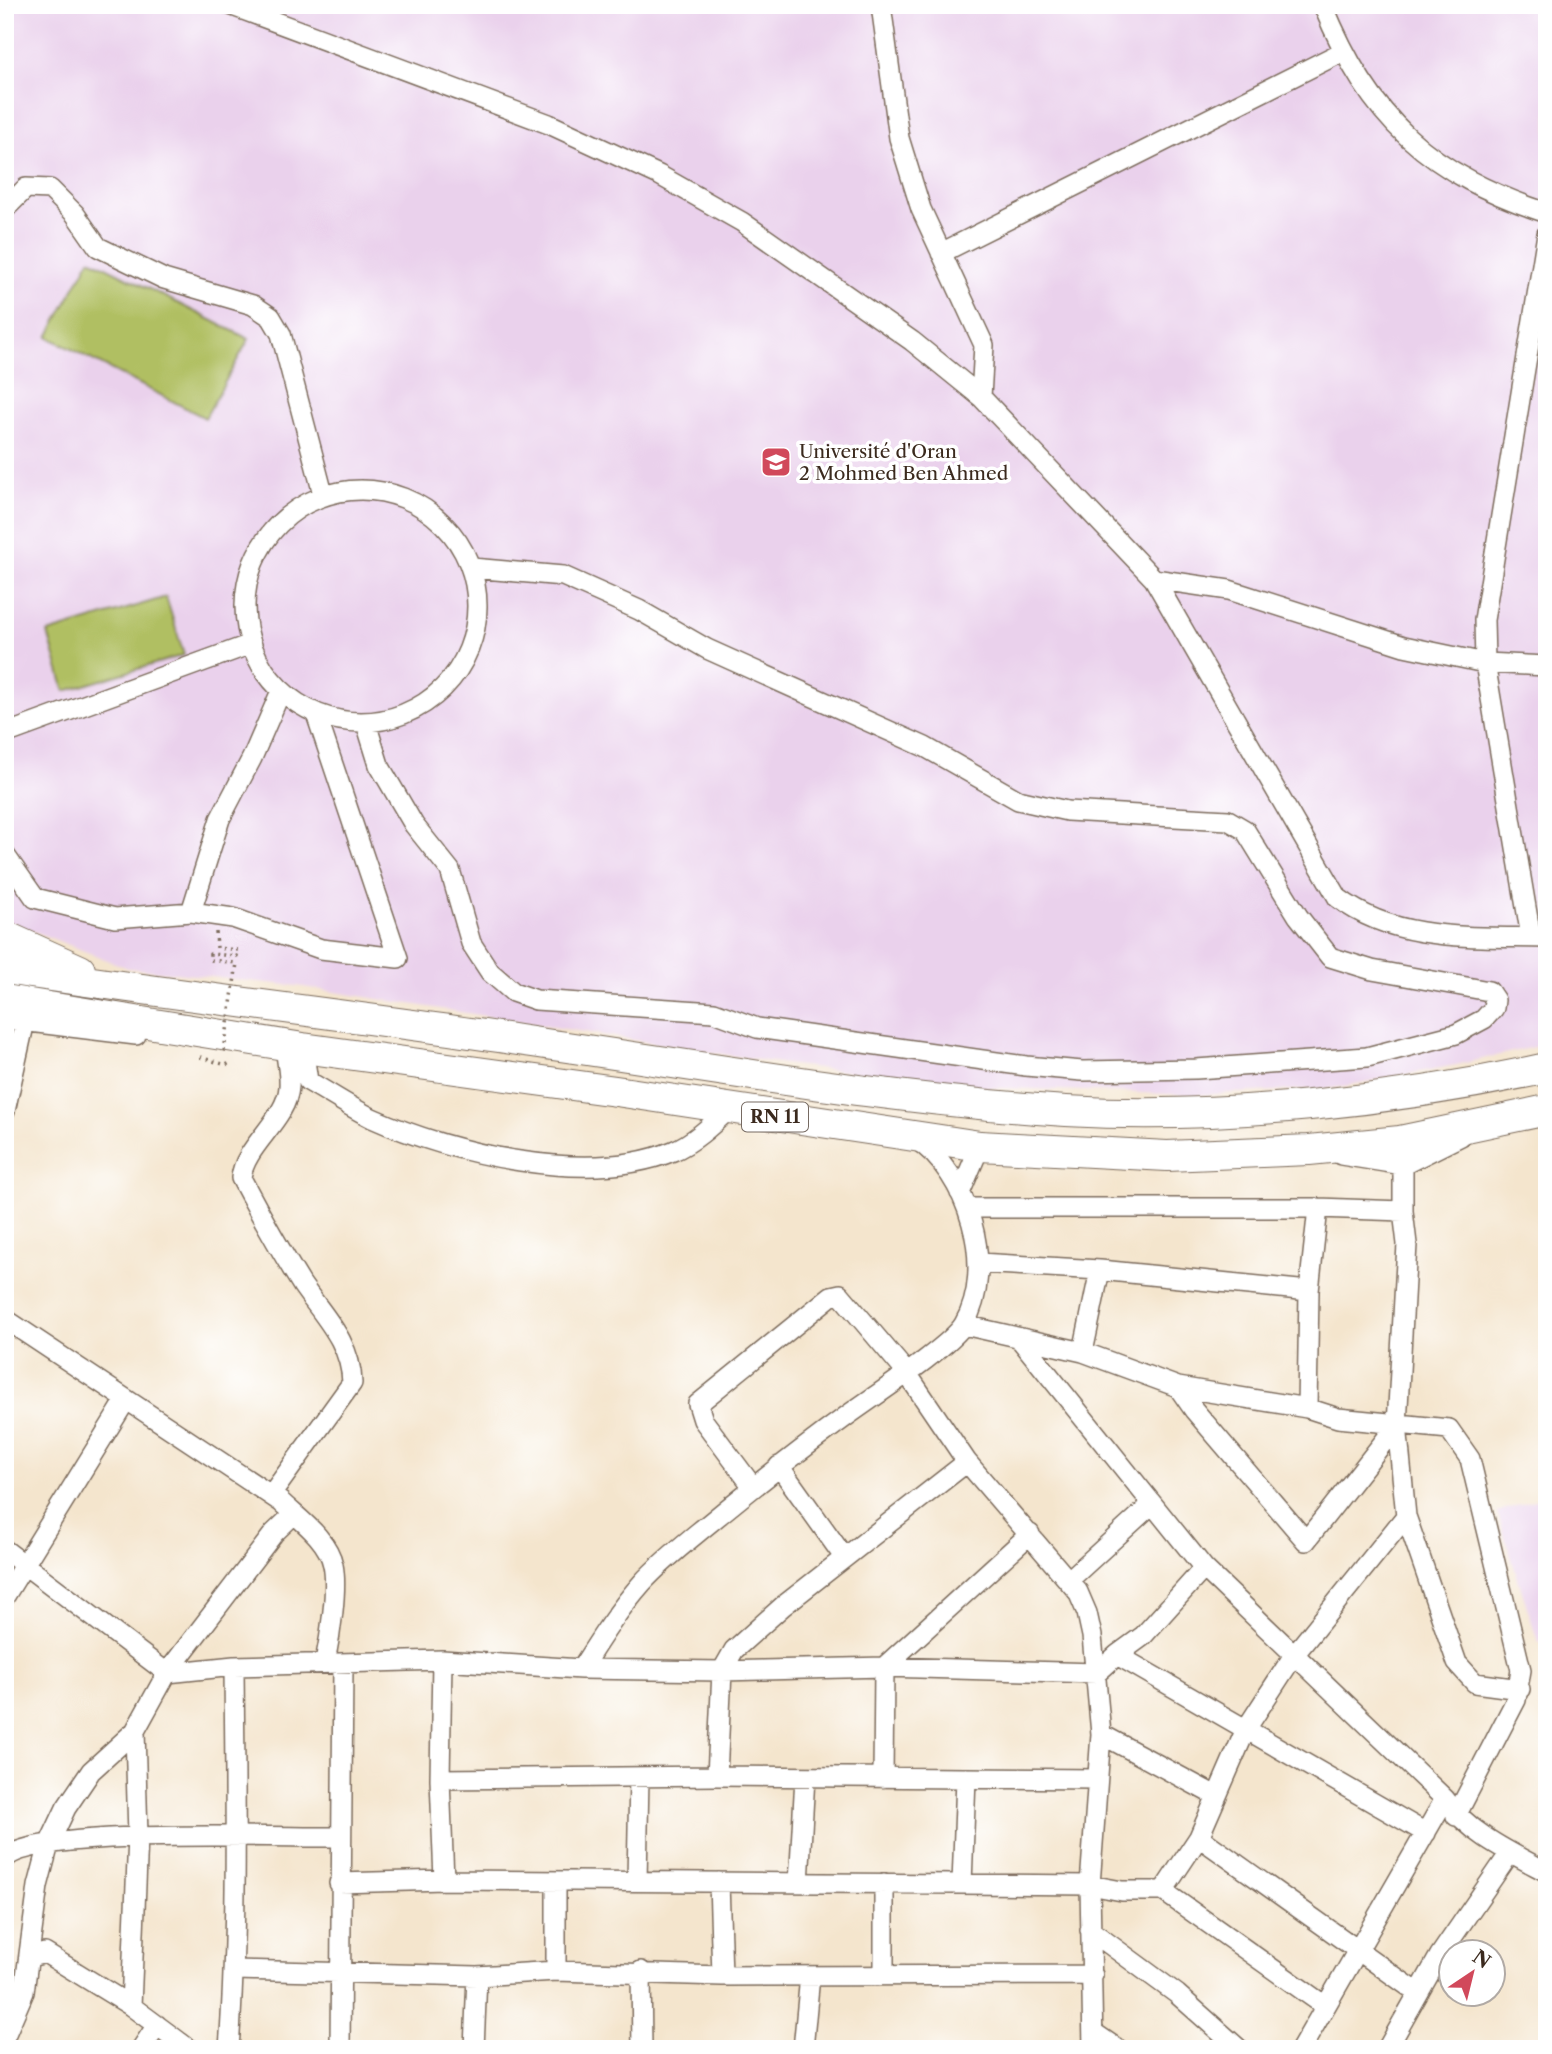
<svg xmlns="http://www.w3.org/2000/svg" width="1552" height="2054" viewBox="0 0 1552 2054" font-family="'Libre Caslon Text',serif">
<rect width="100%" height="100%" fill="#fff"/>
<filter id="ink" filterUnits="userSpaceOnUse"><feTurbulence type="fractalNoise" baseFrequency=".0143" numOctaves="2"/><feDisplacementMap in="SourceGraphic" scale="14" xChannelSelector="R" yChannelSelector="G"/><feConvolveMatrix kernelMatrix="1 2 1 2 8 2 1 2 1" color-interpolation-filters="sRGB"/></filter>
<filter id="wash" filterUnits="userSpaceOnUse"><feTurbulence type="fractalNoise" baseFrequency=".00686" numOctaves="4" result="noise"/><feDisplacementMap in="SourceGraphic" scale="28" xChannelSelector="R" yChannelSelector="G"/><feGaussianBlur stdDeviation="1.57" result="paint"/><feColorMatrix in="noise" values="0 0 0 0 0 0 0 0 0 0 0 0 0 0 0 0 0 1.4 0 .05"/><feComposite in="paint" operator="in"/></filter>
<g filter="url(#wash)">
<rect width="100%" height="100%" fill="#f4e5cd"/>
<!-- built -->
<path fill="#ead1ec" d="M5 5H1547V1044L1456 1065 1334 1088 1194 1095 975 1087 785 1064 297 986 128 968 10 922 5 918Z
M1547 1496V1640L1538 1642 1497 1512Z"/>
<!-- green -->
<path fill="#b0bf62" stroke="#767440" stroke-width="2" d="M90 259 249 339 205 418 48 337Z
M166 597 184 655 65 691 48 633Z"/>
</g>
<g filter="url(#ink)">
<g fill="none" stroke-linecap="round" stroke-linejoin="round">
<!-- minor casing -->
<g stroke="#7c6b5b" stroke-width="22">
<path id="minor" d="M230 5 549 124 659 175 742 222 912 341 981 397 1154 579 1338 898C1397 943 1475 936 1547 938
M881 5 899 138 921 209 984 345 981 397
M1323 5C1370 120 1429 174 1547 213
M5 209 26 188 50 189 75 214 98 247 164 279 253 305 271 317 281 334 323 494
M941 253 1342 52
M245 606a116 116 0 1 1 232 0a116 116 0 1 1-232 0Z
M1154 579 1229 590 1404 646 1485 663 1547 666
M281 691 252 758 220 819 191 912 233 918 321 949 398 958 316 714
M366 723 379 765 414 825 450 870 471 943 490 972 513 992 536 1000 714 1012 757 1028 1026 1066 1082 1071 1196 1069 1367 1057 1456 1034 1484 1019 1494 1008 1495 1000 1489 991 1372 970 1330 957 1298 916 1245 830 1228 820 1067 811 1018 800 925 747 707 649 639 610 563 576 472 568
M5 734 251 644
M5 855 35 898 115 918 191 912
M1531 937 1485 663 1484 620 1547 234
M5 1019 136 1035
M294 1051 303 1048 308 1081C329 1093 350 1107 372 1118 452 1154 589 1186 673 1151 693 1143 712 1125 728 1110
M5 1111 25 1021
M1341 1155 1403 1165 1461 1136
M960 1193 980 1146
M967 1208H1318L1403 1211V1165
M1403 1211 1407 1244 1397 1425 1406 1516 1457 1663 1475 1683 1520 1689
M979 1263 1100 1270 1309 1291
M5 1319 281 1502C299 1519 328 1539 333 1565 338 1588 330 1638 325 1662
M964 1325 1083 1352 1178 1387 1307 1408 1338 1418 1449 1429 1470 1459 1521 1670 1516 1700 1456 1816
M1019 1338 1204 1568 1445 1799C1468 1833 1511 1853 1547 1872
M1083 1352 1100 1270
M1178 1387 1194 1410 1306 1541 1397 1425
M1307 1408 1309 1291 1318 1208
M779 1466 844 1557
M753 1487 703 1420 698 1404 831 1296 840 1294 906 1372 967 1462 1078 1592 1087 1613 1092 1636 1101 1734 1090 1885 1093 2049
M271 1495 352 1383C351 1342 324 1317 302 1285 280 1250 260 1214 241 1178 244 1146 287 1120 289 1087 290 1076 287 1064 286 1053
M5 1550 167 1673 274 1533 294 1514
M1069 1580 1152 1504
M5 1596 126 1400
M1117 1655 1143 1636 1204 1568
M442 1660 440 1779 444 1880
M581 1669C600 1639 619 1609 642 1583 661 1562 684 1544 706 1526 751 1489 796 1453 844 1418 868 1400 951 1346 964 1324 997 1268 968 1172 915 1139
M1101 1734 1216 1796
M717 1776 722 1671 734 1650 783 1606 967 1462
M883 1778 884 1667 1030 1534
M440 1779 717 1776 1096 1779
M1199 1837 1418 1993
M5 1859C31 1827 288 1838 340 1837
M556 1881V1971
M637 1881 639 1777
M719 1882 722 1976
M339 1883 444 1880 1090 1885 1122 1891H1163L1325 2006
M799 1883 805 1777
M962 1884 966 1778
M1163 1891 1199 1837 1246 1729 1294 1655 1406 1516
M1090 1930 1177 1994 1239 2049
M30 1957 45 1953 131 2006 189 2049
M235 1970 477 1976 556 1971 722 1976 1093 1975
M641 1971 642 2049
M884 1975V1883
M131 2006 138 1836 135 1731
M1093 2032 1118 2049
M5 2036 24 1992 38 1886 49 1844 66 1808 91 1771 135 1731 167 1673 234 1666 442 1660 581 1669 722 1671 884 1667 1097 1673 1117 1655 1426 1833
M141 2049 157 2025
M229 2049C238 1921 235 1794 234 1666
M340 2049 343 1664
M474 2049 477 1976
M803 2049 810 1976
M1301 2049 1445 1799
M1387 2049 1440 1955 1510 1853"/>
</g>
<!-- highway casing -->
<g stroke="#7c6b5b" stroke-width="32">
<path id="highway" d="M5 936 80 970
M5 969C183 997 361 1016 539 1043 714 1068 889 1100 1066 1111 1220 1120 1396 1101 1547 1068
M5 1000 303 1048 616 1091 980 1146 1167 1156 1309 1150 1400 1141 1547 1110"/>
</g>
<!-- path -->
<path stroke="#7c6b5b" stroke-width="3.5" stroke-dasharray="2 5" stroke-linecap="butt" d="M216 932 217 948 238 950 237 956 210 954V960L237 963
M200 1057 226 1065 232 1062"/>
<!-- minor -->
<use href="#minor" stroke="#fff" stroke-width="19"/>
<!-- highway -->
<use href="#highway" stroke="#fff" stroke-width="30"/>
<!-- path-bridge -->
<path stroke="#7c6b5b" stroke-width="3.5" stroke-dasharray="2 5" stroke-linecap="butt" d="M224 1051 237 963"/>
</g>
</g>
<!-- icons -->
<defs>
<g id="university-square" transform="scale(1.575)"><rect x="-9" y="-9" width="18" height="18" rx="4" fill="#d1495b" stroke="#fff"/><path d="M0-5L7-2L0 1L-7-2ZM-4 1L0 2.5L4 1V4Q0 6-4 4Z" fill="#fff"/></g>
</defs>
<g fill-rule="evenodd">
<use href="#university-square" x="776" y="462"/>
</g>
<g text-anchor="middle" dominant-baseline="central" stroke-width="7" stroke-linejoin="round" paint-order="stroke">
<!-- shield labels -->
<rect fill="#fff" stroke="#766a62" stroke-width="2" x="742" y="1102.5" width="66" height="29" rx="5"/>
<g font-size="18" font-weight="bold" fill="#3b2a1e">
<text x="775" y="1117">RN 11</text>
</g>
<!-- poi labels -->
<g font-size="19" fill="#3b2a1e" stroke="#fff" text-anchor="start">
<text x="799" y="451">Université d'Oran<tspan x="799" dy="22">2 Mohmed Ben Ahmed</tspan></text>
</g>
</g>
<!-- margin -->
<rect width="1552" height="2054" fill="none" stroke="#fff" stroke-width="28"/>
<!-- north arrow -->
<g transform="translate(1472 1973) rotate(35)"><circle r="33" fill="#ffffff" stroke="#b1aaa5" stroke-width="2"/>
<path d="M0-5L12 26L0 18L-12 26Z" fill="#d1495b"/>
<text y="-10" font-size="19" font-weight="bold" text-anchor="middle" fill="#3b2a1e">N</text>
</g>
</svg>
